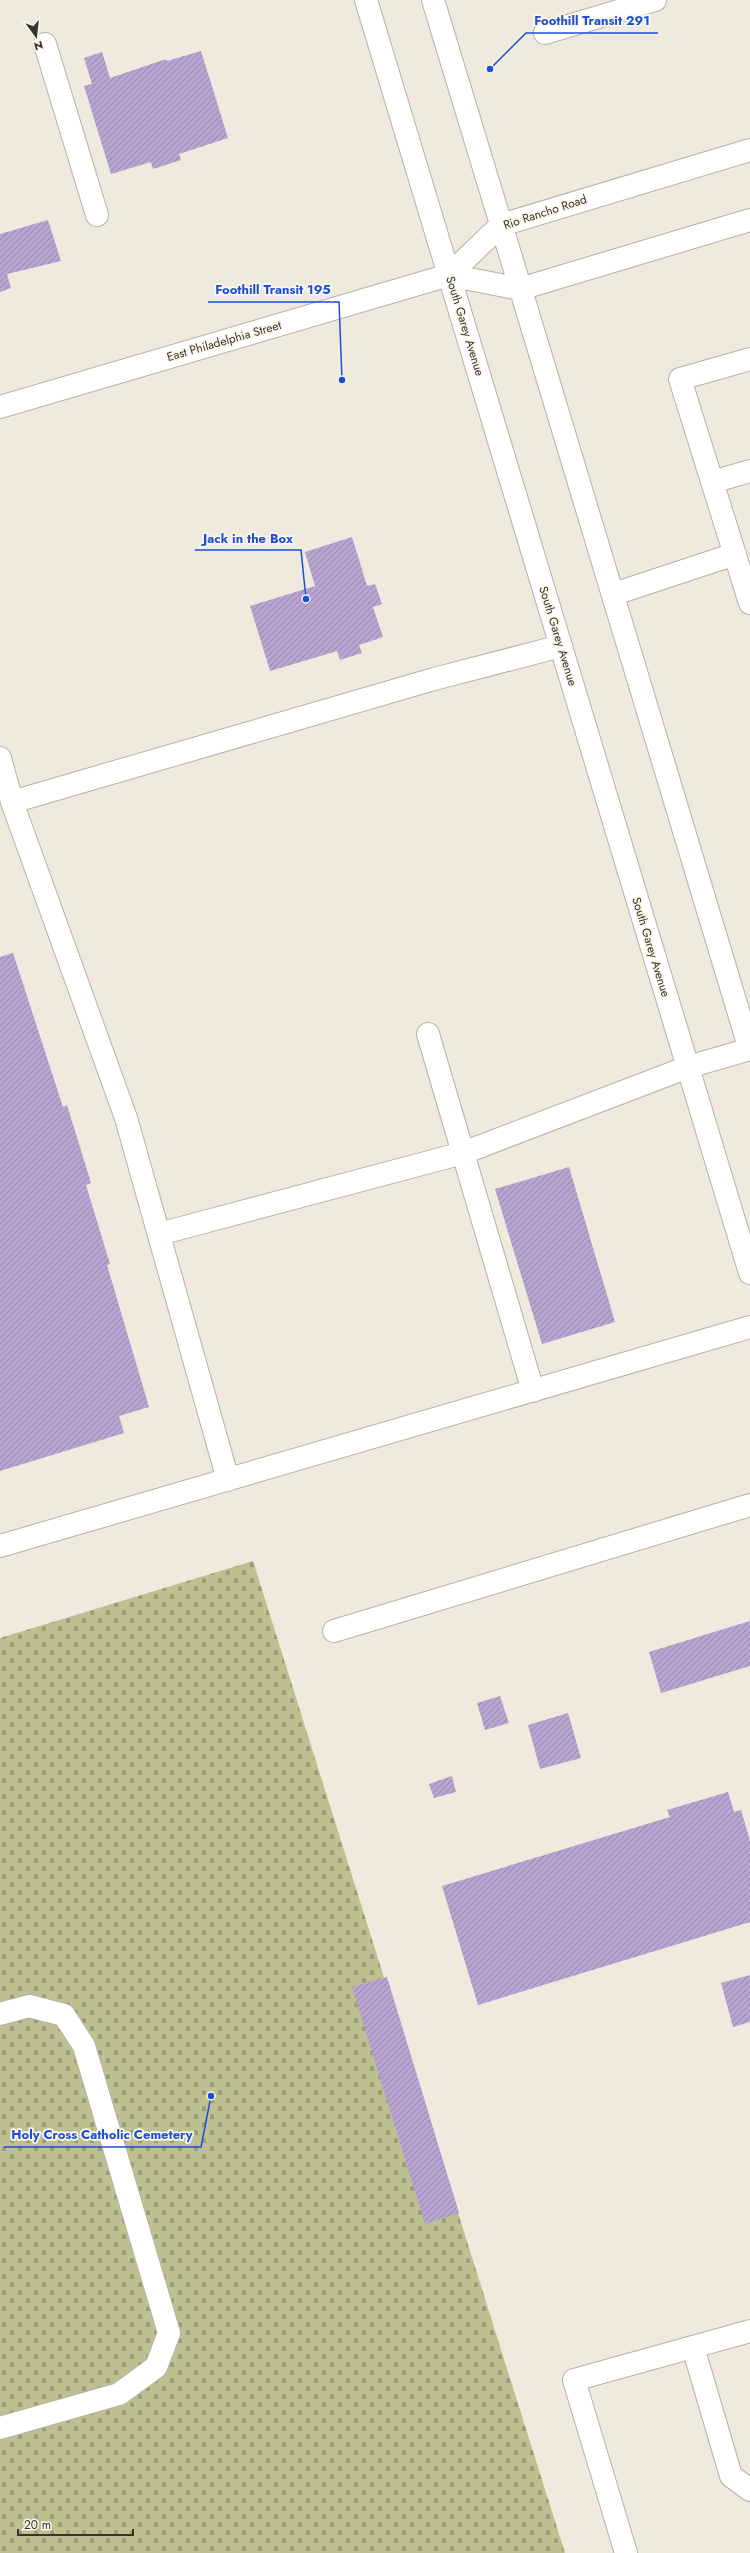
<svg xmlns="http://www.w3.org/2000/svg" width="750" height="2553" viewBox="0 0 750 2553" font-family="Jost,sans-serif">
<defs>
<pattern id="cemetery-stones" width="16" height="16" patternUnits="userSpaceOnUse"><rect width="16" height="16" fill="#bdc191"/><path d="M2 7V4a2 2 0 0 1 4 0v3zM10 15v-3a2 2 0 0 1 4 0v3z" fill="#9a9e77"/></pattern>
<pattern id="building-hatch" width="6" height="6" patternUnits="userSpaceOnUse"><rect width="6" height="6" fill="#b7a4d1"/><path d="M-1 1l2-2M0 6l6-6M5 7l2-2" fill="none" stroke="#9686aa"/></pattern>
</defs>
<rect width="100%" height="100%" fill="#eeeadd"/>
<!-- cemetery -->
<path fill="url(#cemetery-stones)" d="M253 1561 565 2553H0V1638Z"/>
<!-- building -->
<path fill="url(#building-hatch)" d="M201 51 228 138 179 154 181 160 153 169 151 162 111 174 84 86 92 84 84 58 102 52 110 78 166 59 167 61Z
M48 220 61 261 7 274 11 288 0 292V234Z
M352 537 367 586 375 584 382 604 373 607 383 637 359 645 362 653 340 660 337 651 270 671 250 606 315 586 305 552Z
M13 953 63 1107 67 1105 91 1183 86 1185 110 1264 107 1265 149 1407 119 1416 124 1433 0 1471V957Z
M569 1167 615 1322 542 1344 495 1189Z
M750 1621V1666L661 1693 649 1652Z
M500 1696 509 1723 485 1730 477 1703Z
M568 1713 581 1758 540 1769 528 1725Z
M452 1776 456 1792 434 1798 429 1784Z
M728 1792 734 1812 741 1810 750 1841V1922L478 2005 442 1886 670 1817 667 1810Z
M750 1975V2022L733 2027 721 1983Z
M387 1977 459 2213 425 2224 352 1987Z"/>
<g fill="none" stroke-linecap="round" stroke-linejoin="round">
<!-- minor casing -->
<g stroke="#b6b2a6" stroke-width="24">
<path id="minor" d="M545 33 655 0
M45 44 97 215
M750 359 680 379 750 603
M0 407 449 275
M712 482 750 471
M614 594 735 554
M0 758 12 802 126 1118 228 1480
M12 802 434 679 561 646
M428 1034 533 1391
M159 1234 463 1153 688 1067
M0 1546 750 1327
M334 1631 750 1505
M0 2014 29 2006 64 2015 84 2046 169 2333 156 2367 119 2394 0 2428
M693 2347 731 2476 750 2490
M626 2553 574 2380 750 2331"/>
</g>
<!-- major casing -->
<g stroke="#b6b2a6" stroke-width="24">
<path id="major" d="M366 0 750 1273
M433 0C539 350 646 700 750 1050
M449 275 501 225 750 150
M449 275 520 289 750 220
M688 1067 750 1049"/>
</g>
<!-- minor -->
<use href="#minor" stroke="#fff" stroke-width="22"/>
<!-- major -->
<use href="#major" stroke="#fff" stroke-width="22"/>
</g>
<g text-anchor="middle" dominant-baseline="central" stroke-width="3.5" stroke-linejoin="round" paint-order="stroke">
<!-- street labels -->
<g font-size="12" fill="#36342f" stroke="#fbf7ea">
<text transform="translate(545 212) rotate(-18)">Rio Rancho Road</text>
<text transform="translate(465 326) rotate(73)">South Garey Avenue</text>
<text transform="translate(224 341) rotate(-16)">East Philadelphia Street</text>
<text transform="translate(558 636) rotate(73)">South Garey Avenue</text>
<text transform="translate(651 947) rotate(73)">South Garey Avenue</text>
</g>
</g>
<!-- callouts -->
<path fill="none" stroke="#1d4ed8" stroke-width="1.5" d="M490 69L526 33H658M342 380L339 302H208M306 599L301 550H195M211 2096L201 2147H4"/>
<g fill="#1d4ed8" stroke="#fbf7ea" stroke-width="1.5">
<circle cx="490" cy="69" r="4"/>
<circle cx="342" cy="380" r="4"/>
<circle cx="306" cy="599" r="4"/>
<circle cx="211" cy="2096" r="4"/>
</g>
<g font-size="13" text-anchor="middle" font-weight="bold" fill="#1d4ed8" stroke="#fbf7ea" stroke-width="3.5" stroke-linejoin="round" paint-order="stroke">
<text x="592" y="25">Foothill Transit 291</text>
<text x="273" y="294">Foothill Transit 195</text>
<text x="248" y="543">Jack in the Box</text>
<text x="102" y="2139">Holy Cross Catholic Cemetery</text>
</g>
<!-- north arrow -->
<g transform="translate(36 36) rotate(165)" stroke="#fbf7ea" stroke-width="3" paint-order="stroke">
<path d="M0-3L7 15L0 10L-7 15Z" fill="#36342f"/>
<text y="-6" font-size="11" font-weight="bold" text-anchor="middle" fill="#36342f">N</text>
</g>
<!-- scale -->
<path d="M18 2529v6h115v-6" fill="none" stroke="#36342f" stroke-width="2"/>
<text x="24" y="2529" font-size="12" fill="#36342f" stroke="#fbf7ea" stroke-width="3" paint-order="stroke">20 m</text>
</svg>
